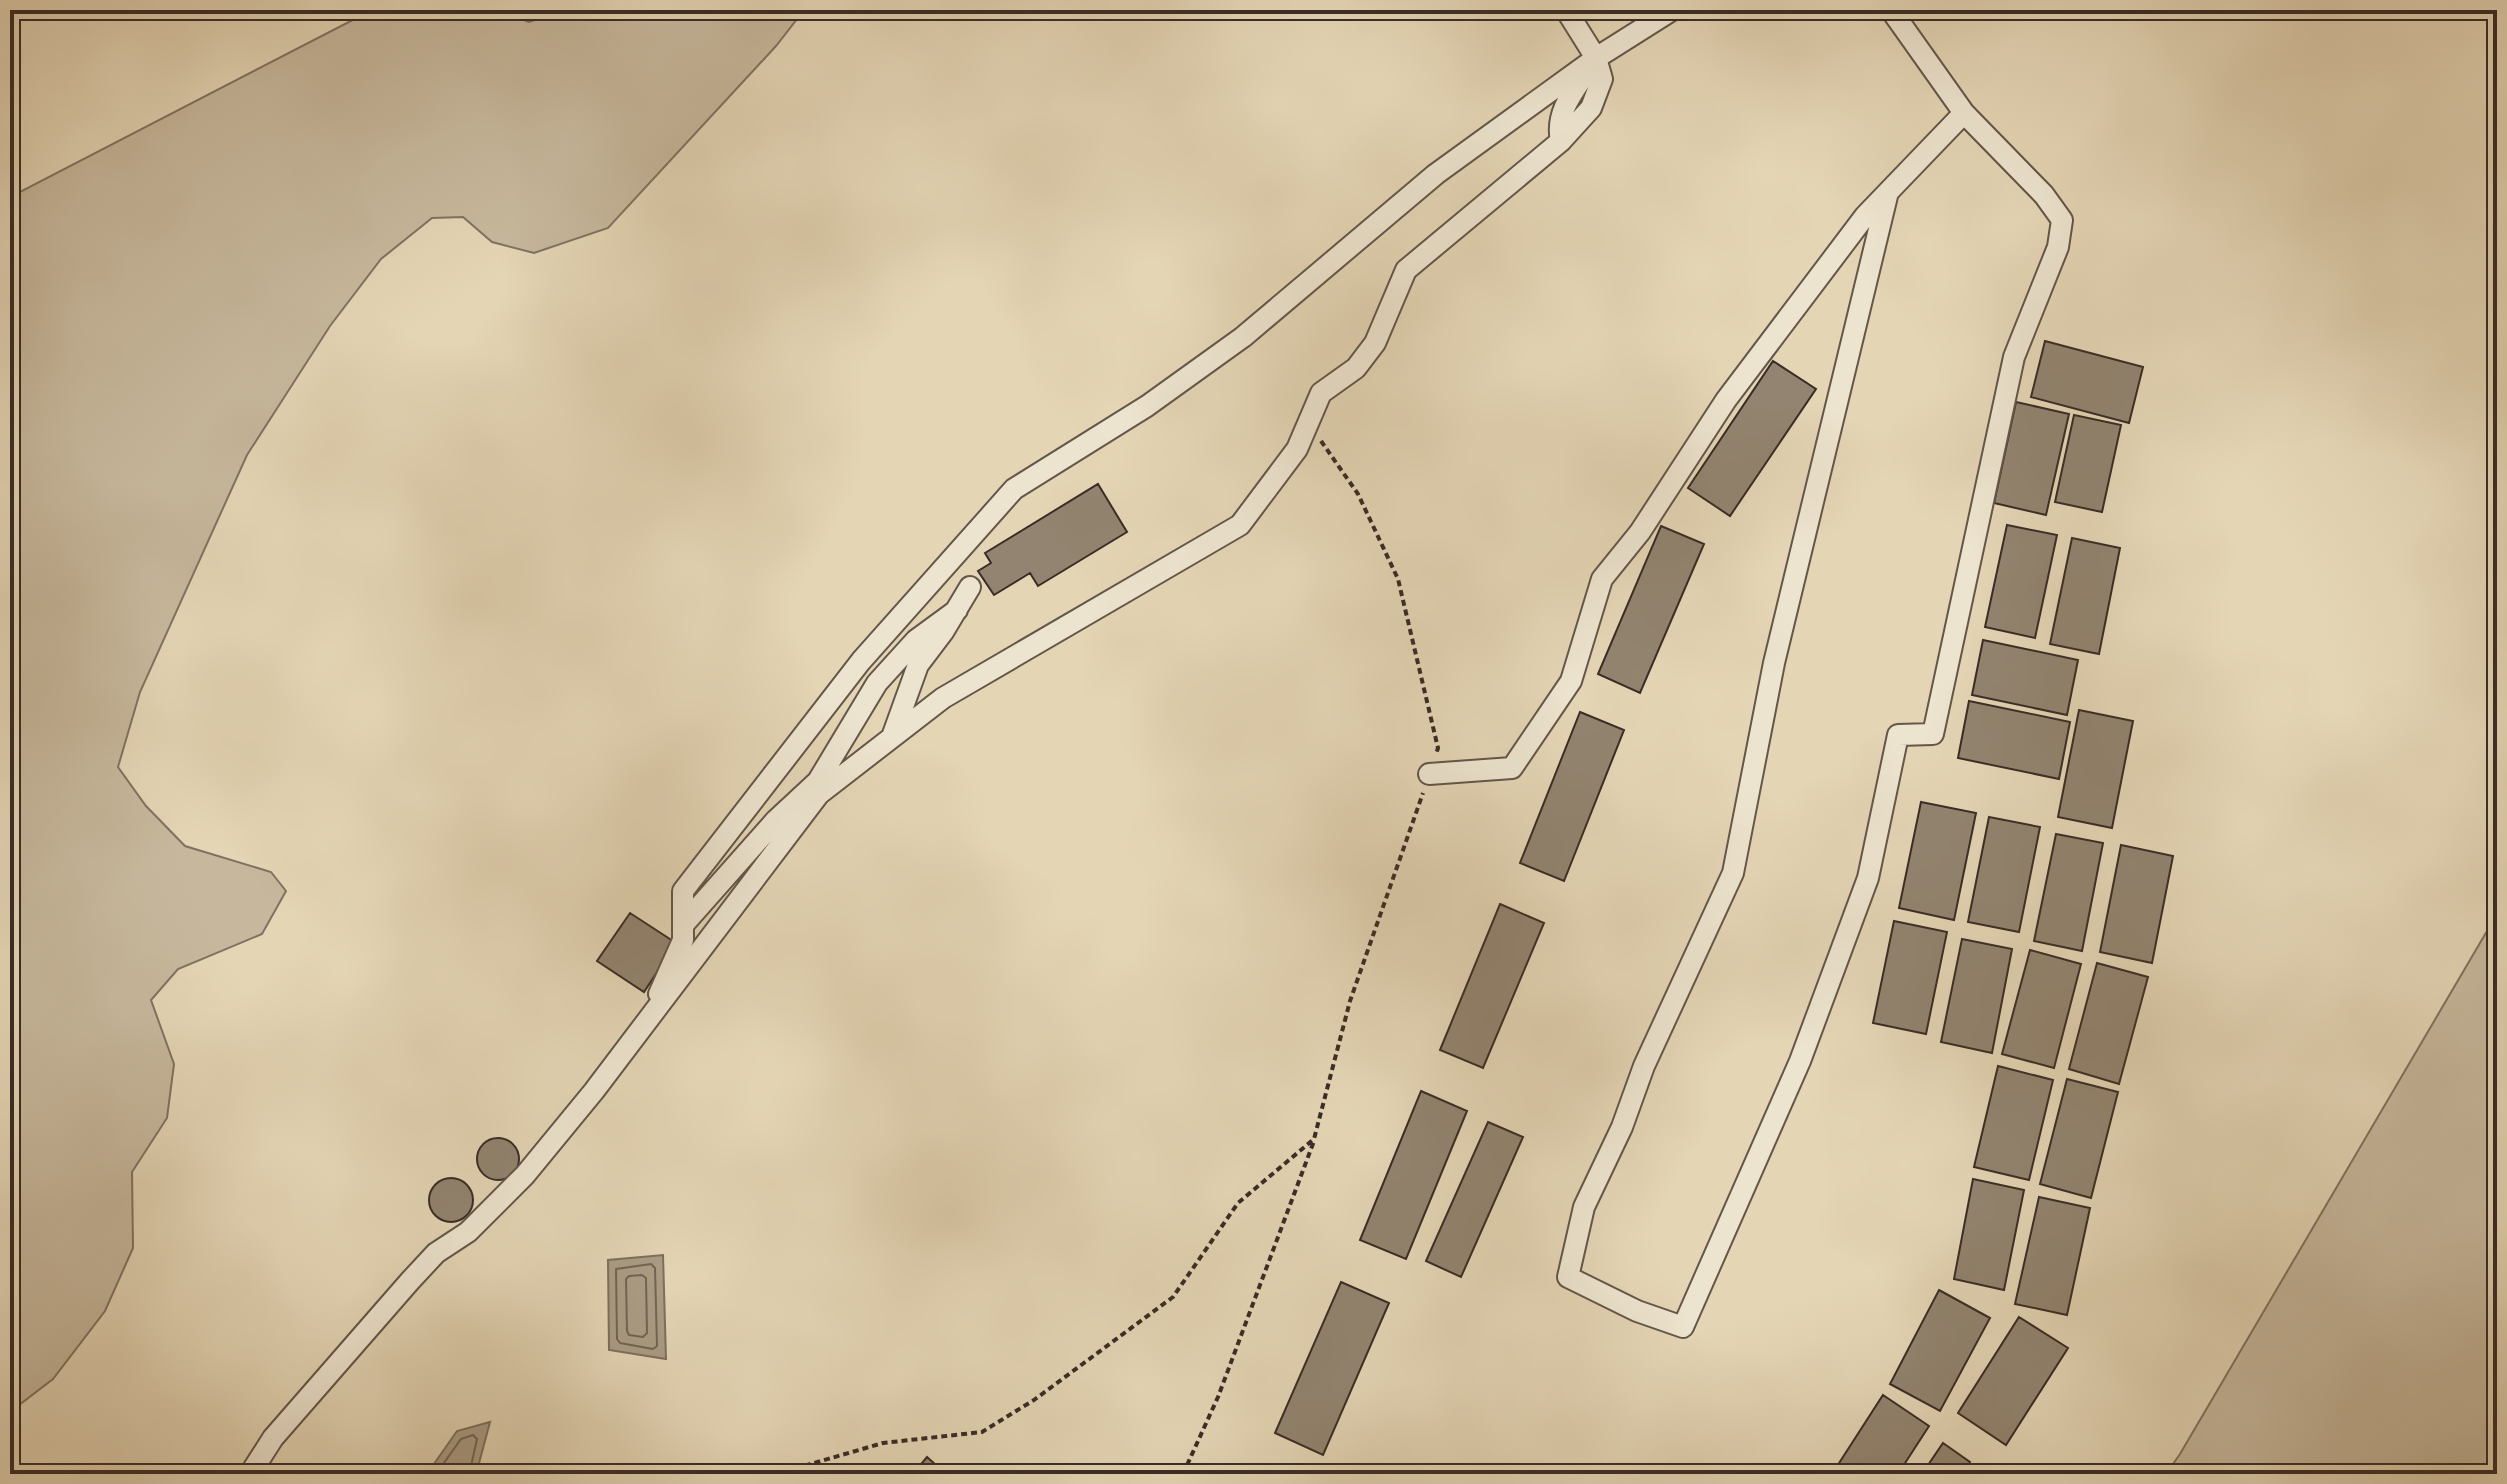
<svg xmlns="http://www.w3.org/2000/svg" width="2507" height="1484" viewBox="0 0 2507 1484" font-family="'IM FELL Double Pica',serif">
<rect width="100%" height="100%" fill="#e4d5b5"/>
<filter id="stains"><feTurbulence type="fractalNoise" baseFrequency=".0025" numOctaves="4"/><feColorMatrix values="0 0 0 0 .2 0 0 0 0 .09 0 0 0 0 .02 0 0 0 .5 -.17"/></filter>
<radialGradient id="worn" r=".72"><stop offset=".6" stop-color="#630" stop-opacity="0"/><stop offset="1" stop-color="#630" stop-opacity=".3"/></radialGradient>
<!-- green -->
<path fill="#c7b89d" stroke="#807262" stroke-width="2" d="M372 10H496L529 22 564 10H804L776 46 608 228 534 253 492 242 463 217 432 218 381 259 330 326 247 455 140 692 118 767 146 806 185 846 271 872 286 891 262 934 178 969 151 1000 174 1064 167 1118 132 1172 133 1248 105 1311 53 1379 10 1412V197Z
M2497 914V1474H2166L2180 1454Z"/>
<!-- water -->
<path fill="#aa9c84" stroke="#7d6f5e" stroke-width="2" d="M663 1255 666 1359 609 1350 608 1260Z
M490 1422 478 1467 483 1474H427L457 1431Z"/>
<g fill="none" stroke-linecap="round" stroke-linejoin="round">
<!-- shore -->
<path stroke="#726455" stroke-width="2" d="M651 1264 655 1268 657 1346 653 1349 620 1343 617 1339 616 1269Z
M642 1275 646 1278 647 1333 643 1337 629 1335 627 1331 626 1279 629 1276Z
M436 1474 461 1439 473 1435 477 1439 471 1466 473 1474"/>
</g>
<!-- building -->
<path fill="#928470" stroke="#392c26" stroke-width="2" d="M2045 341 2143 367 2129 423 2031 397Z
M1773 361 1816 389 1730 516 1688 488Z
M2016 402 2069 414 2046 515 1994 503Z
M2074 415 2121 425 2102 512 2055 502Z
M1098 484 1127 532 1038 586 1030 573 994 595 978 571 991 563 985 553Z
M2007 525 2057 535 2035 638 1985 627Z
M1661 526 1704 544 1640 693 1598 674Z
M2072 538 2120 548 2099 654 2050 644Z
M1983 640 2078 660 2067 715 1972 695Z
M1969 701 2070 722 2059 779 1958 758Z
M2079 710 2133 721 2112 828 2058 817Z
M1580 712 1624 730 1564 881 1520 863Z
M1921 802 1976 813 1954 920 1899 908Z
M1989 817 2040 827 2019 932 1968 922Z
M2056 834 2103 843 2082 951 2034 941Z
M2121 845 2173 856 2152 963 2100 952Z
M1500 904 1544 923 1483 1068 1440 1050Z
M630 913 676 943 644 992 597 961Z
M1894 921 1947 932 1926 1034 1873 1023Z
M1962 939 2012 949 1992 1053 1941 1042Z
M2030 950 2081 964 2054 1068 2002 1054Z
M2097 963 2148 977 2119 1084 2069 1069Z
M1998 1066 2053 1080 2029 1180 1974 1167Z
M2067 1079 2118 1092 2091 1198 2040 1184Z
M1421 1091 1467 1111 1406 1259 1360 1240Z
M1488 1122 1523 1137 1461 1277 1426 1261Z
M477 1159a21 21 0 1 1 42 0a21 21 0 1 1-42 0Z
M429 1200a22 22 0 1 1 44 0a22 22 0 1 1-44 0Z
M1973 1179 2024 1190 2004 1290 1954 1279Z
M2039 1197 2090 1208 2067 1315 2015 1304Z
M1341 1282 1389 1303 1323 1455 1275 1433Z
M1939 1290 1990 1318 1940 1411 1890 1384Z
M2019 1317 2068 1348 2006 1445 1958 1413Z
M1883 1395 1929 1426 1898 1474H1832Z
M1943 1443 1970 1462 1962 1474H1922Z
M927 1457 946 1474H913Z"/>
<g fill="none" stroke-linecap="round" stroke-linejoin="round">
<!-- street casing -->
<g stroke="#64564a" stroke-width="24">
<path id="street" d="M1561 141C1555 114 1572 93 1587 71
M1888 192 1774 663 1733 873 1644 1066 1622 1127 1584 1207 1568 1277 1637 1311 1683 1327 1800 1061 1868 878 1898 735 1933 734 2014 357 2058 247 2062 220 2044 195 1964 113 1891 10
M892 737 918 665 943 632 970 587
M1429 774 1512 768 1571 681 1602 579 1640 532 1726 400 1865 216 1964 113
M683 925 776 820 818 781 877 683 916 640 957 610
M659 994 683 940V891L861 661 1014 489 1147 406 1243 337 1436 174 1596 58 1672 10
M250 1474 273 1438 410 1281 436 1253 468 1232 525 1175 594 1091 819 794 943 698 1240 525 1297 449 1321 393 1356 368 1375 343 1406 270 1561 141 1591 108 1602 79 1596 58 1566 10"/>
</g>
<!-- path -->
<path stroke="#392c26" stroke-width="4" stroke-dasharray="6 4" stroke-linecap="butt" d="M1321 441 1358 494 1398 579 1438 748 1436 754
M776 1474 883 1443 982 1432 1034 1400 1173 1297 1238 1203 1314 1139 1350 1001 1423 793
M1183 1474 1218 1397 1314 1141"/>
<!-- street -->
<use href="#street" stroke="#ede4cf" stroke-width="20"/>
</g>
<!-- margin -->
<rect width="2507" height="1484" fill="none" stroke="#e4d5b5" stroke-width="40"/>
<rect x="12" y="12" width="2483" height="1460" fill="none" stroke="#392c26" stroke-width="4"/>
<rect x="20" y="20" width="2467" height="1444" fill="none" stroke="#392c26" stroke-width="2"/>
<rect width="100%" height="100%" filter="url(#stains)"/>
<rect width="100%" height="100%" fill="url(#worn)"/>
</svg>
